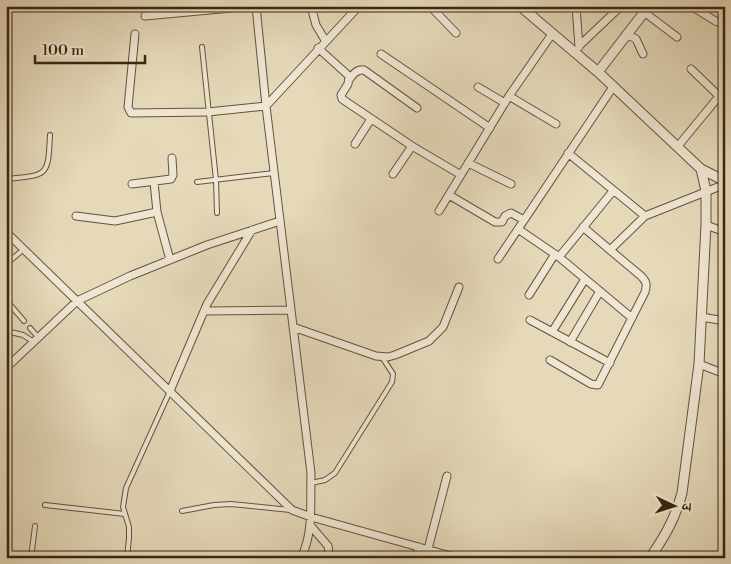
<svg xmlns="http://www.w3.org/2000/svg" width="731" height="564" viewBox="0 0 731 564" font-family="'Libre Bodoni','Noto Serif Devanagari',serif">
<rect width="100%" height="100%" fill="#e5d9ba"/>
<filter id="stains"><feTurbulence type="fractalNoise" baseFrequency=".004" numOctaves="4"/><feColorMatrix values="0 0 0 0 .2 0 0 0 0 .09 0 0 0 0 .02 0 0 0 .5 -.17"/></filter>
<radialGradient id="worn" r=".72"><stop offset=".6" stop-color="#630" stop-opacity="0"/><stop offset="1" stop-color="#630" stop-opacity=".3"/></radialGradient>
<!-- building -->
<path fill="#e49f83" stroke="#392613" d="M423 553 437 556 436 558H422Z"/>
<g fill="none" stroke-linecap="round" stroke-linejoin="round">
<!-- service casing -->
<g stroke="#64533d" stroke-width="6">
<path id="service" d="M202 47 216 180 217 213
M6 179C48 175 48 177 50 135
M197 182 274 173
M6 264 24 249
M6 300 24 321
M30 328 38 337
M6 331 23 335 34 342
M311 483 325 480 335 473 392 382 393 374 382 357
M45 505 125 514
M182 511 214 505 231 504 290 510
M31 558 35 526
M127 558 129 538V527L123 507 126 488 170 391"/>
</g>
<!-- minor casing -->
<g stroke="#64533d" stroke-width="9">
<path id="minor" d="M256 6 266 106 311 473C310 502 314 532 301 558
M311 6 316 25 325 40
M430 6 456 33
M576 6 579 47
M691 6 717 22H725
M644 12 677 37
M145 16 253 6
M135 34 128 107 131 113 208 112 266 106 359 6
M626 34 636 39 643 54
M580 45 618 9
M318 48 349 76 348 84 341 95 342 99 412 146 461 175
M381 54 490 128
M691 69 719 96
M349 80C353 74 357 69 364 70L417 108
M478 87 505 103
M509 96 556 124
M355 144 371 119
M678 146 725 89
M568 153 645 216
M468 163 511 184
M393 174 412 146
M154 182 157 212 170 260
M132 184 171 179 173 175 172 158
M449 195 495 222H502L505 216 511 213 524 220
M439 211 509 96 552 34
M76 216 115 221 157 212
M706 225 725 232
M583 227 610 250
M518 229 559 257 632 318
M6 232 292 510 311 517 458 558
M559 257 613 191
M498 259 613 87
M529 295 555 254
M204 311 291 310
M701 317 725 321
M530 320 610 363
M293 327 376 356 388 357 395 355 429 341 443 327 459 287
M552 332 585 279
M570 342 600 291
M550 360 591 384 598 385 645 292C647 285 647 282 641 276L610 250 645 216 718 187
M699 364 725 374
M6 368 77 301 130 276 207 245 280 221
M170 391 207 304 252 230
M310 525 328 546 330 558
M428 549 447 476
M416 558 419 547"/>
</g>
<!-- tertiary casing -->
<g stroke="#64533d" stroke-width="11">
<path id="tertiary" d="M520 6 598 72 701 169 706 191V225L699 364 682 493C675 519 665 536 650 558
M598 72 649 6
M701 169 725 181"/>
</g>
<!-- service -->
<use href="#service" stroke="#eee6d2" stroke-width="4"/>
<!-- minor -->
<use href="#minor" stroke="#eee6d2" stroke-width="7"/>
<!-- tertiary -->
<use href="#tertiary" stroke="#eee6d2" stroke-width="9"/>
</g>
<!-- margin -->
<rect width="731" height="564" fill="none" stroke="#e5d9ba" stroke-width="25"/>
<rect x="8" y="8" width="716" height="549" fill="none" stroke="#392613" stroke-width="2.5"/>
<rect x="12" y="12" width="706" height="539" fill="none" stroke="#392613"/>
<!-- north arrow -->
<g transform="translate(674 506) rotate(94)" stroke="#eee6d2" stroke-width="4" paint-order="stroke">
<path d="M0-4L9 19L0 12L-9 19Z" fill="#392613"/>
<text y="-8" font-size="14" font-weight="bold" text-anchor="middle" fill="#392613">उ</text>
</g>
<!-- scale -->
<path d="M35 55v8h110v-8" fill="none" stroke="#392613" stroke-width="2.5"/>
<text x="42" y="55" font-size="15" fill="#392613" stroke="#eee6d2" stroke-width="4" paint-order="stroke">100 m</text>
<rect width="100%" height="100%" filter="url(#stains)"/>
<rect width="100%" height="100%" fill="url(#worn)"/>
</svg>
